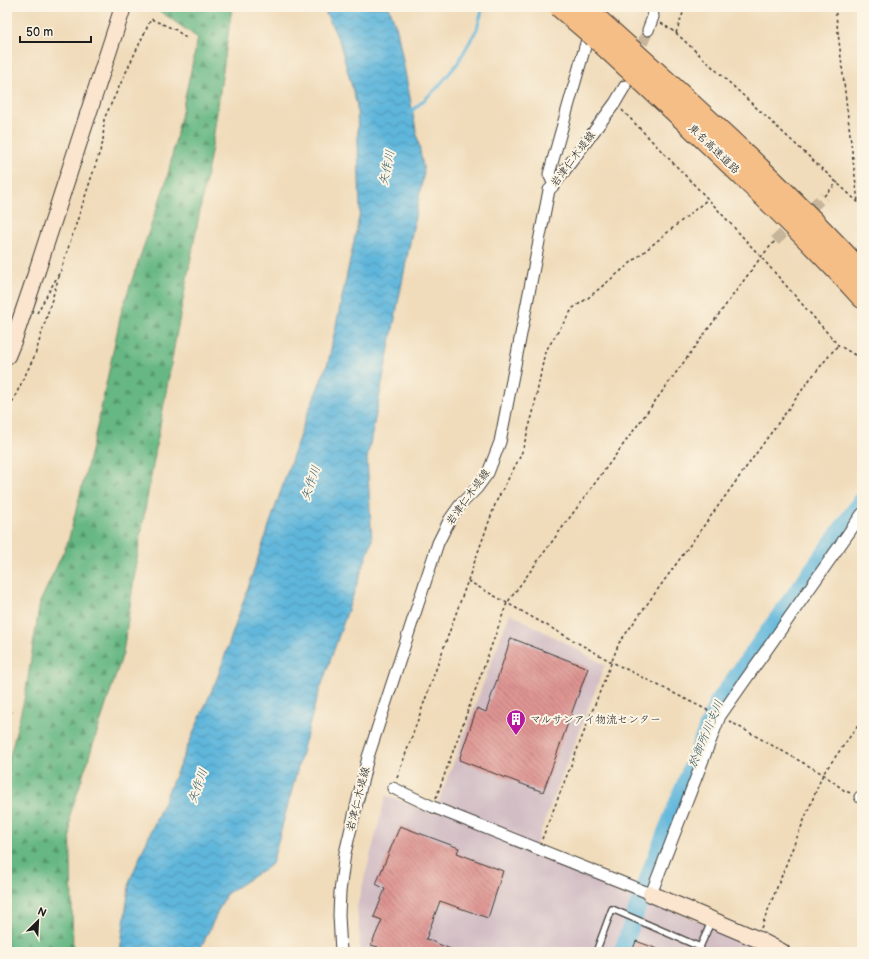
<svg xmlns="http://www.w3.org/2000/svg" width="869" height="959" viewBox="0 0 869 959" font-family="'Balsamiq Sans','Klee One',sans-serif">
<defs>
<pattern id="forest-firs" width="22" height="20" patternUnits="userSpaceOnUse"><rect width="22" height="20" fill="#66b783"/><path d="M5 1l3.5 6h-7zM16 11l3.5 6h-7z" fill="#53946a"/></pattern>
<pattern id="water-waves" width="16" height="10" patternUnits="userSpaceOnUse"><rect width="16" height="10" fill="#5eb6db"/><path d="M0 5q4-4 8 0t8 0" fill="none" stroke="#4d93b1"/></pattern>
<pattern id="building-back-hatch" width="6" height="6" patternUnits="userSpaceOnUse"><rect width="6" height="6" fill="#de9492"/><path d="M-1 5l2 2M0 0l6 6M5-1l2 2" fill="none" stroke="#b37876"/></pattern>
</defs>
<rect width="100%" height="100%" fill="#fcf5e5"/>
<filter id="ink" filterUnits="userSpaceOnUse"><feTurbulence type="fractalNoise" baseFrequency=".025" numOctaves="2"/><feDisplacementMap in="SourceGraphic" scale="8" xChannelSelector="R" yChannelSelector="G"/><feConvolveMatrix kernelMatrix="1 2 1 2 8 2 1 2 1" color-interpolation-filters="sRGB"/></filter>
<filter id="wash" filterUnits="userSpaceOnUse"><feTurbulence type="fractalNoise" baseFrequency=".012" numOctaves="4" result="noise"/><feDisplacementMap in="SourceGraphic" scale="16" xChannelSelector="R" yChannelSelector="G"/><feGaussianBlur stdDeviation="0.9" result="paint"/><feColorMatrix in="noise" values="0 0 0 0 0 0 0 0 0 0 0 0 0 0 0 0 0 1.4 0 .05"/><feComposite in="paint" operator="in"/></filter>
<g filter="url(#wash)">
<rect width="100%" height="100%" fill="#f0dbba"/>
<!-- industrial -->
<path fill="#d2bdc5" d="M510 613 605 665 532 854 751 942 754 952H361L357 907 386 795 434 814Z"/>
<!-- forest -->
<path fill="url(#forest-firs)" stroke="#416a50" d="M154 7H232L212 147 175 342 140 538 123 653 70 815 73 952H7V767L25 696 40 602 68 542 97 427 122 309 167 179 198 38Z"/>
<!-- water -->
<path fill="url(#water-waves)" stroke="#3d697c" d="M323 7H389L397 29 424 172 367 459 372 541 315 704 272 864 226 894 199 952H120L130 880 218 676 306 417 328 363 360 213 357 106 340 43Z"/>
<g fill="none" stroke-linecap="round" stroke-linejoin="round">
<!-- stream -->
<path stroke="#5eb6db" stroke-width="3" d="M411 112 437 88 457 64 477 29 483 7"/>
<!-- river -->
<path stroke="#5eb6db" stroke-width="17" d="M622 952 651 869 717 703 862 500"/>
</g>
<g id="blocks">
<!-- building -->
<path fill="url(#building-back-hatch)" d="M511 638 588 668 543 792 459 760 477 708 486 712Z
M400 826 459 848 457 853 503 871 488 918 440 901 426 939 458 952H376L378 947 371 945 382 920 374 917 385 889 376 884Z
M636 941 663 951V952H632Z"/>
</g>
</g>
<g filter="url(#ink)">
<use href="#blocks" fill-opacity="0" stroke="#3c3934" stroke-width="1"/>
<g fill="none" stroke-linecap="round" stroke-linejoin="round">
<!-- street-tunnel -->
<path stroke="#c6b59a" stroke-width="11" stroke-dasharray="11 5.5" stroke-linecap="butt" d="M636 59 648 30
M775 241 824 196"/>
<!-- lane casing -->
<g stroke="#3c3934" stroke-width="8">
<path id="lane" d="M596 952 612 909 700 947
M702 952 700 947 711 922"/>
</g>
<!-- street casing -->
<g stroke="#3c3934" stroke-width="13">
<path id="street" d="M648 30 653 17 652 7
M554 185 549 174 590 29
M393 788 433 807 651 894 720 716 862 514
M860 797 862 799
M341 952 339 915 340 892 345 853 368 757 438 543 450 519 460 505 477 488 488 473 500 442 549 190 554 185 615 103 625 86"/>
</g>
<!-- secondary casing -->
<g stroke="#3c3934" stroke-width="18">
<path id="secondary" d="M7 356 14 339 33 283 123 7
M651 894 757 939 782 952"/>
</g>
<!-- highway casing -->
<g stroke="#3c3934" stroke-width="22">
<path id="highway" d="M600 21C690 102 781 183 862 272
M594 37C646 85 698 133 749 183 788 220 826 258 862 298"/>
</g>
<!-- path -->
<path stroke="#3c3934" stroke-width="1.5" stroke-dasharray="3 3" stroke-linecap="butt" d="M835 7 858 202
M661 23 676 33 862 206
M676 33 684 10 704 7
M622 110 708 199 761 257 838 345 855 355 862 356
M824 196 838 182
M37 313 61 270 103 142 104 119 151 19 176 30 186 38
M7 413 35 355 60 273
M468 581 610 661 711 712
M7 710 13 712
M729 721 823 774 845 791 851 793
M397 778 496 502 521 455 533 413 545 352 573 308 588 298 708 199
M436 798 507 603 761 257 775 241
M542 839 619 643 810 379 838 345
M761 928 793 847 823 774 862 720"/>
<!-- lane -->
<use href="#lane" stroke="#fff" stroke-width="5.5"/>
<!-- street -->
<use href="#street" stroke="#fff" stroke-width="11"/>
<!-- secondary -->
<use href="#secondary" stroke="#fbe5cf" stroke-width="16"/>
<!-- highway -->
<use href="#highway" stroke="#f6be87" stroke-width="20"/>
<!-- highway-bridge casing -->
<g stroke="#3c3934" stroke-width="22" stroke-linecap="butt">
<path id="highway-bridge" d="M559 7 594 37
M584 7 600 21"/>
</g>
<!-- highway-bridge -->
<use href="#highway-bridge" stroke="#f6be87" stroke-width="20"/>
</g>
</g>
<!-- icons -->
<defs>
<g id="building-pin" transform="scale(1)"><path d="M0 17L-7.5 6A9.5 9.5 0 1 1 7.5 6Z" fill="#b5179e" stroke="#fcf5e5"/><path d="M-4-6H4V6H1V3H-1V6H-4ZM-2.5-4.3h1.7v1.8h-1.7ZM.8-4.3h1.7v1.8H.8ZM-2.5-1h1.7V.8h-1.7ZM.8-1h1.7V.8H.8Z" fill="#fff"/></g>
</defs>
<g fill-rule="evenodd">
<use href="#building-pin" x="516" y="719"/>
</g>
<g text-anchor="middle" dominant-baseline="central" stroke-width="4" stroke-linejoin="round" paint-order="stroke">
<!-- street labels -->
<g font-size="11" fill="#1c1c1c" stroke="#fcf5e5">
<text transform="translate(714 149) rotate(44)">東名高速道路</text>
<text transform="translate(573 159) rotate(-53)">岩津仁木堤線</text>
<text transform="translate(468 497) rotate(-54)">岩津仁木堤線</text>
<text transform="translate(358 799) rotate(-76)">岩津仁木堤線</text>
</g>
<!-- poi labels -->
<g font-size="11" fill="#1c1c1c" stroke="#fcf5e5" text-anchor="start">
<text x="530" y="719">マルサンアイ物流センター</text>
</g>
<!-- water labels -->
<g font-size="12" font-style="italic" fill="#365a68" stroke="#fcf5e5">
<text transform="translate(387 168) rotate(-78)">矢作川</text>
<text transform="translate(311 483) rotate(-71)">矢作川</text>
<text transform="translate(706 734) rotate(-67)">於御所川支川</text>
<text transform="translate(198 786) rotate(-70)">矢作川</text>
</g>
</g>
<!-- margin -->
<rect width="869" height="959" fill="none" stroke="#fcf5e5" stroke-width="24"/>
<!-- north arrow -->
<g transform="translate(38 921) rotate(24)" stroke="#fcf5e5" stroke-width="3" paint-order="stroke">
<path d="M0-3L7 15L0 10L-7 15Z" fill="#1c1c1c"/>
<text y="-6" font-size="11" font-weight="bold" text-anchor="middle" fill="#1c1c1c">N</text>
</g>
<!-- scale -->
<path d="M20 36v6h71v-6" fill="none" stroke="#1c1c1c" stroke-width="2"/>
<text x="26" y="36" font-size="12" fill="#1c1c1c" stroke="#fcf5e5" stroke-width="3" paint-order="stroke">50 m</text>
</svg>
